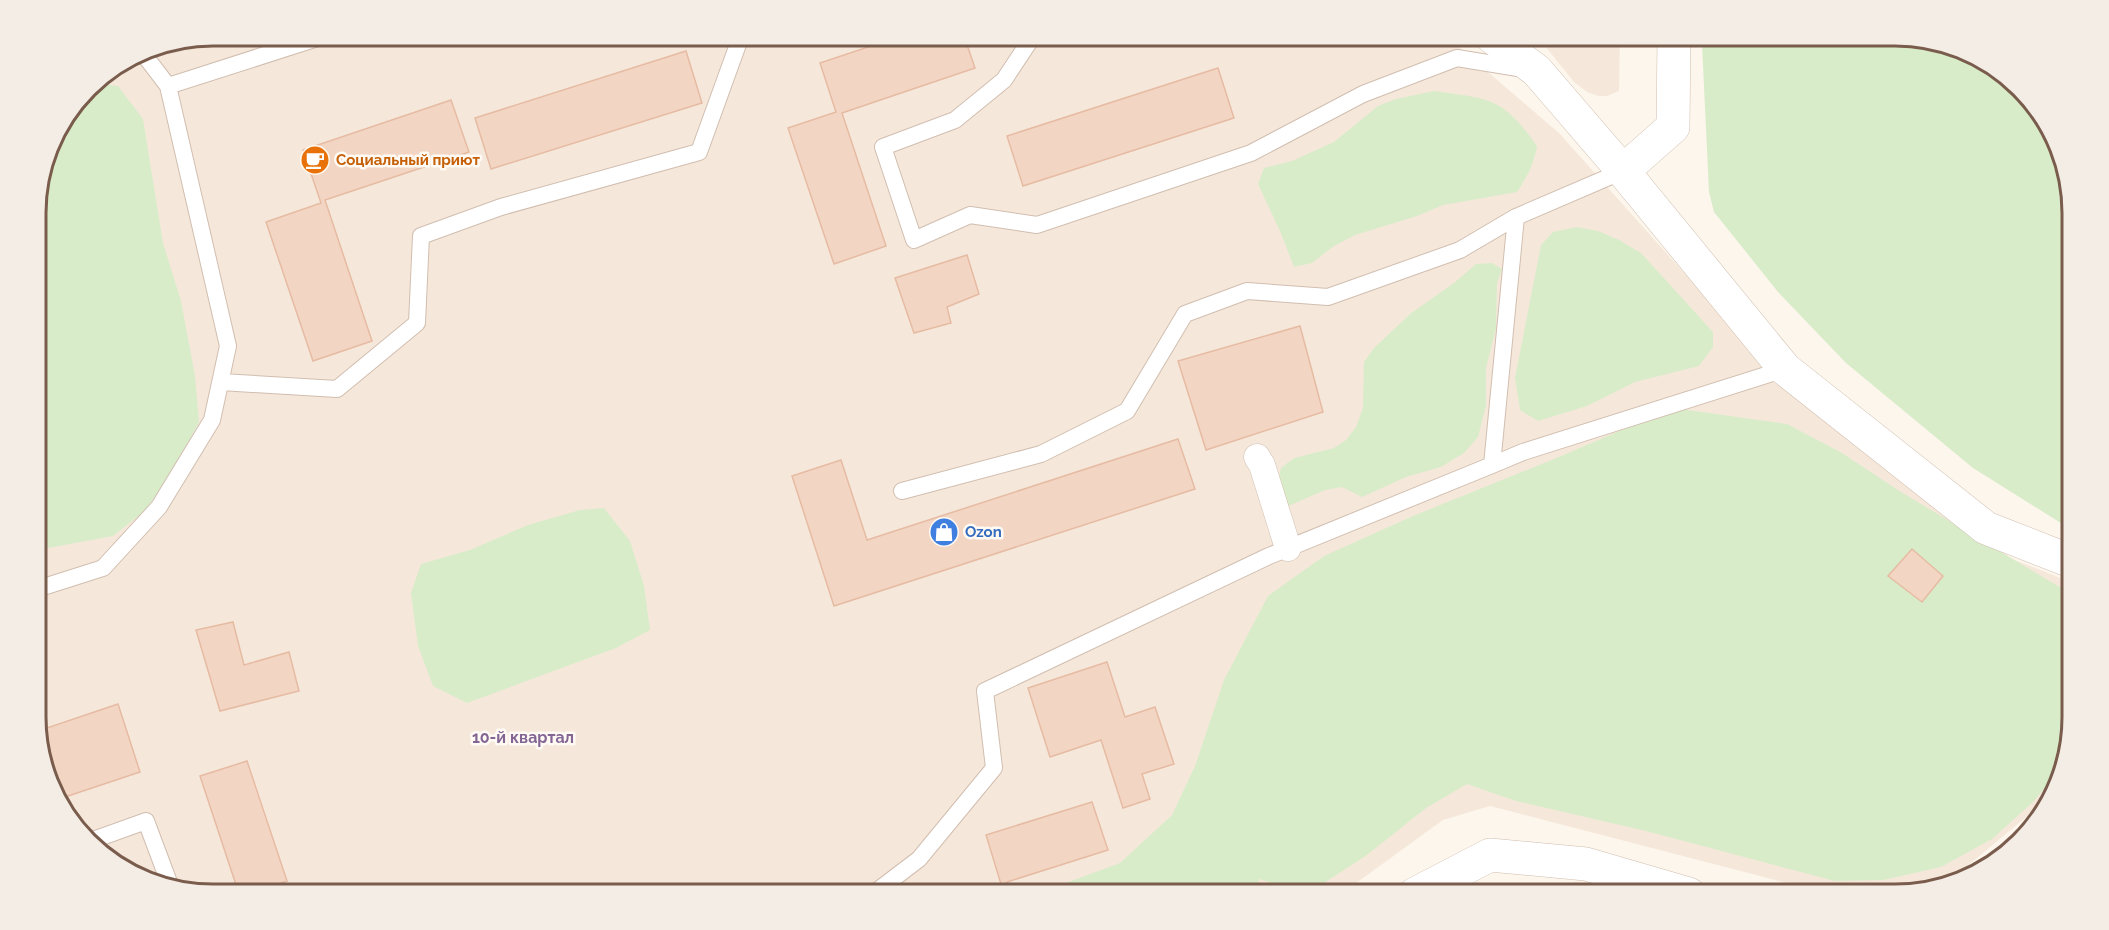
<svg xmlns="http://www.w3.org/2000/svg" width="2109" height="930" viewBox="0 0 2109 930" font-family="Raleway,sans-serif">
<rect width="100%" height="100%" fill="#fdf6ec"/>
<!-- residential -->
<path fill="#f5e8da" d="M214 36H1446L1559 133 1686 275 1812 410 2012 559 2073 583V716L2060 784 2043 803 1960 872 1898 894 1806 888 1490 806 1443 820 1341 894H214L146 881 73 825 38 740 36 202 54 136 96 80 146 49Z
M1537 36H1620L1619 91 1607 96H1598L1587 92 1574 82Z"/>
<!-- green -->
<path fill="#d8ecc9" d="M1711 36H1895L1963 49 2036 105 2071 190 2072 530 1973 468 1846 363 1778 292 1714 212 1709 192 1702 44Z
M95 83 118 86 143 119 163 243 181 301 195 376 199 422 178 461 146 510 113 536 37 550 36 202 54 136Z
M1434 91C1491 99 1502 97 1537 146 1534 164 1527 177 1517 192L1443 205 1417 216 1355 235 1334 246 1312 263 1294 267 1280 231 1258 184 1264 168 1292 161 1334 142 1378 106 1396 99Z
M1577 227 1598 231 1619 240 1641 253 1713 332V347L1699 366 1635 382 1587 406 1538 421 1520 410 1515 378 1541 245 1553 232Z
M1492 263 1502 269 1497 283 1496 328 1486 368V405L1478 437 1464 453 1441 467 1406 477 1362 497 1342 487 1325 490 1286 507 1278 481 1281 468 1294 458 1334 448 1346 440 1356 427 1363 408 1364 362 1374 348 1410 314 1454 283 1476 264Z
M1673 408 1787 424 1842 453 1901 492 2073 595V716L2063 765 2034 801 1992 839 1941 867 1883 880 1835 881 1646 831 1516 801 1467 784 1426 808 1367 855 1307 894 1259 879V894H1036L1120 863 1172 815 1195 766 1224 680 1268 596 1324 556 1413 516 1554 459Z
M604 508 630 541 644 586 650 630 616 648 467 703 433 686 418 646 411 593 421 564 470 550 528 525 580 510Z"/>
<!-- building -->
<path fill="#f3d5c3" stroke="#e6bba3" stroke-width="1.5" d="M901 36H964L975 68 842 113 886 246 834 264 788 128 836 112 820 63Z
M686 51 702 103 491 169 475 118Z
M1218 68 1234 118 1023 186 1007 136Z
M451 100 469 152 325 200 372 341 313 361 266 222 321 203 303 150Z
M967 255 979 294 947 307 951 323 914 333 895 278Z
M1300 326 1323 412 1206 450 1178 361Z
M1178 439 1195 489 834 606 792 476 841 460 867 540Z
M1912 549 1943 576 1922 602 1888 576Z
M233 622 244 665 289 652 299 691 220 711 196 630Z
M1107 662 1125 717 1155 707 1174 764 1142 774 1150 799 1123 808 1101 740 1050 757 1028 688Z
M118 704 140 772 62 798 38 740V731Z
M247 761 287 881 250 894H239L200 776Z
M1092 802 1108 850 1007 882 1010 894H972L1001 884 986 835Z"/>
<g fill="none" stroke-linecap="round" stroke-linejoin="round">
<!-- service casing -->
<g stroke="#d1beb0" stroke-width="18">
<path id="service" d="M1033 36 1004 80 955 120 883 147 914 240 970 215 1037 225 1251 153 1363 94 1457 58 1524 69
M168 86 324 36
M221 382 337 389 417 323 421 236 501 207 699 152 741 36
M1492 465 1516 217
M902 491 1041 454 1127 411 1185 314 1247 291 1328 297 1460 250 1516 217 1623 171
M37 589 103 568 159 507 212 420 228 346 168 86 142 52
M93 840 146 821 170 885
M873 894 919 859 994 768 985 691 1269 556 1492 465 1523 452 1785 369"/>
</g>
<!-- pedestrian casing -->
<g stroke="#d1beb0" stroke-width="27">
<path id="pedestrian" d="M1257 457 1262 465 1288 548"/>
</g>
<!-- minor casing -->
<g stroke="#d1beb0" stroke-width="34">
<path id="minor" d="M1491 36 1537 71 1623 171 1785 369 1986 528 2073 562
M1623 171 1673 127 1674 36
M1415 894 1490 855 1586 864 1689 894"/>
</g>
<!-- service -->
<use href="#service" stroke="#fff" stroke-width="16"/>
<!-- pedestrian -->
<use href="#pedestrian" stroke="#fff" stroke-width="26"/>
<!-- minor -->
<use href="#minor" stroke="#fff" stroke-width="33"/>
</g>
<!-- icons -->
<defs>
<g id="cafe-disc" transform="scale(1.5)"><circle r="9.5" fill="#e8710a" stroke="#fffaf3"/><path d="M-5.5-4.5H6V0H3Q3 3.5 0 3.5H-2.5Q-5.5 3.5-5.5 0ZM3-3.2v2h1.7v-2ZM-6 4.5H4V6H-6Z" fill="#fff"/></g>
<g id="shop-disc" transform="scale(1.5)"><circle r="9.5" fill="#3f7fe0" stroke="#fffaf3"/><path d="M-5-2.5h2.3a2.7 3.5 0 0 1 5.4 0H5L5.5 6h-11ZM-1.5-2.5h3a1.5 2.3 0 0 0-3 0Z" fill="#fff"/></g>
</defs>
<g fill-rule="evenodd">
<use href="#cafe-disc" x="315" y="160"/>
<use href="#shop-disc" x="944" y="532"/>
</g>
<g text-anchor="middle" dominant-baseline="central" stroke-width="5" stroke-linejoin="round" paint-order="stroke">
<!-- food labels -->
<g font-size="15" font-weight="bold" fill="#c56008" stroke="#fffaf3" text-anchor="start">
<text x="336" y="160">Социальный приют</text>
</g>
<!-- shop labels -->
<g font-size="15" font-weight="bold" fill="#366cbe" stroke="#fffaf3" text-anchor="start">
<text x="965" y="532">Ozon</text>
</g>
<!-- neighbourhood labels -->
<g font-size="16" font-weight="bold" fill="#846695" stroke="#fffaf3">
<text x="523" y="737">10-й квартал</text>
</g>
</g>
<!-- crop -->
<path d="M0 0H2109V930H0ZM213 46H1895A167 167 0 0 1 2062 213V717A167 167 0 0 1 1895 884H213A167 167 0 0 1 46 717V213A167 167 0 0 1 213 46Z" fill="#f4ede6" fill-rule="evenodd"/>
<path fill="none" stroke="#7a5c4d" stroke-width="3" d="M213 46H1895A167 167 0 0 1 2062 213V717A167 167 0 0 1 1895 884H213A167 167 0 0 1 46 717V213A167 167 0 0 1 213 46Z"/>
</svg>
